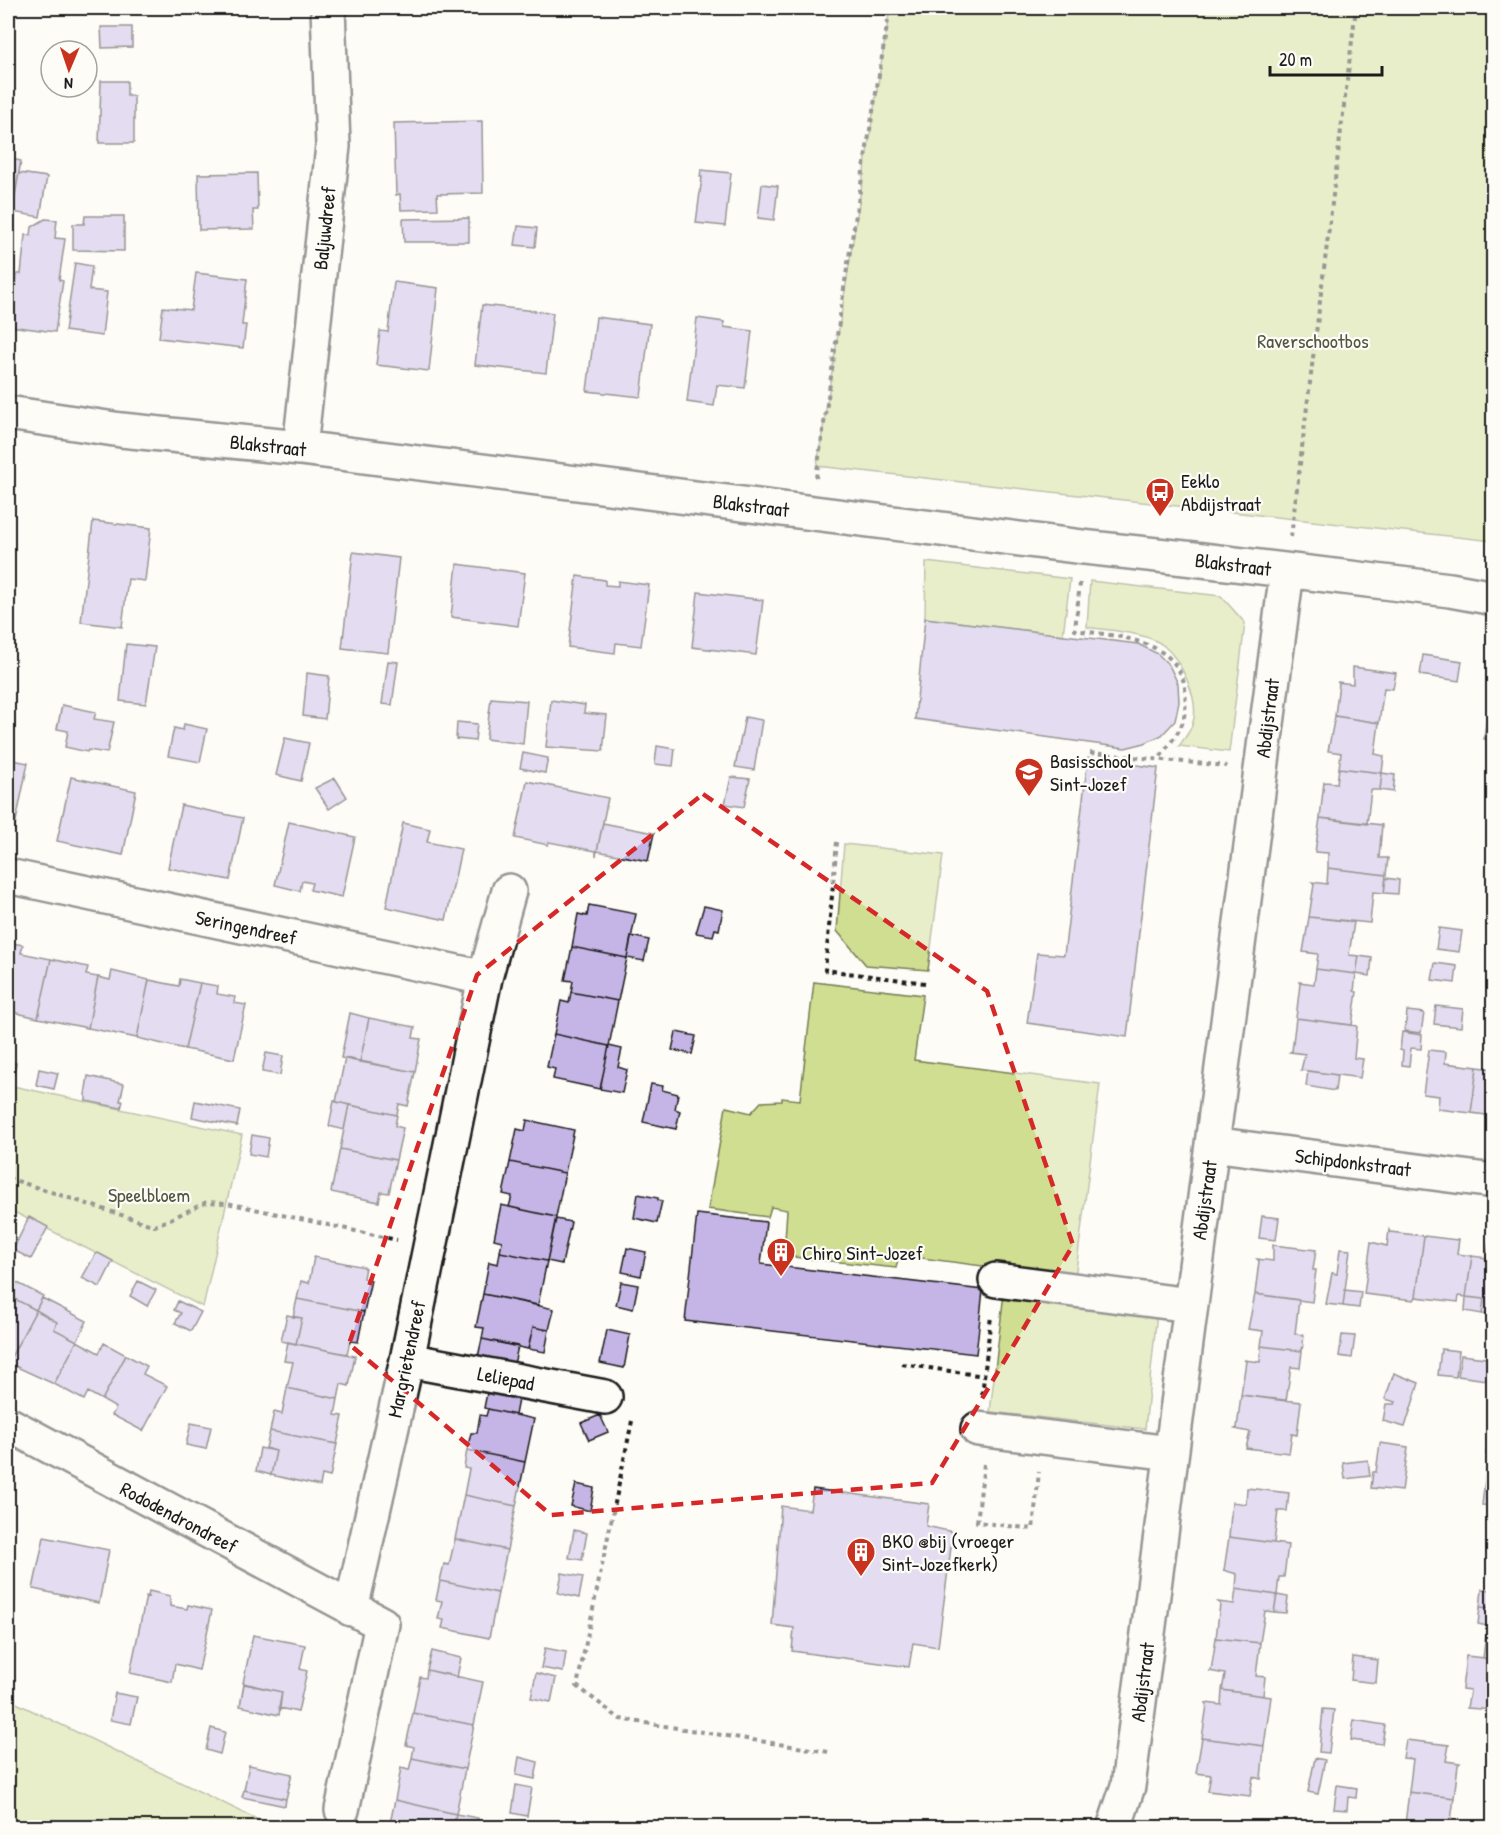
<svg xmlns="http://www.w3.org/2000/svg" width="1501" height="1835" viewBox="0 0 1501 1835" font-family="'Patrick Hand',sans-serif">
<rect width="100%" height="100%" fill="#fdfcf7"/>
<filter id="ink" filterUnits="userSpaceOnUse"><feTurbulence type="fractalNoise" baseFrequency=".0167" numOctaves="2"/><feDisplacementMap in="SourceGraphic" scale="12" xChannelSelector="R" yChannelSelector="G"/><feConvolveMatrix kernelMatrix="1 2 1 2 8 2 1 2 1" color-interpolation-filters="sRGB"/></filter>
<g filter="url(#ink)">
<!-- green -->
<path fill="#cfde91" stroke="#767d56" stroke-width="1.5" d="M890 8H1493V541L817 466Z
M926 562 1070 579 1063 635 925 618Z
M1090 581 1221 596 1245 623 1229 752 1179 746C1184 739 1191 731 1193 722 1200 700 1181 660 1164 646 1147 632 1109 631 1087 627Z
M844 844 943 855 928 970 866 965 837 931Z
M814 982 923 995 914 1060 1100 1084 1075 1278 899 1255 896 1268 784 1256 787 1210 771 1207 768 1217 708 1209 726 1107 751 1113 761 1102 782 1101V1098L800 1100Z
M8 1085 242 1135 203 1307 8 1209Z
M1004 1293 1157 1312 1145 1429 990 1412Z
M8 1699 273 1827H8Z"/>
<!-- building -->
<path fill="#c5b5e6" stroke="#1c1c1c" stroke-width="1.5" d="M101 27H132V47L102 48Z
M101 81H127V96H134V143H99Z
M482 121 483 193 437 194 438 209 401 210 400 194 396 195 394 123Z
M8 158 21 161 12 212H8Z
M701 170 731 173 725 226 696 223 702 177H700Z
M19 173 47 177 40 217 12 212Z
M257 173 258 210H253L254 229 199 230 198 174Z
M762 184 778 186 774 220 758 218Z
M85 216H124V251L73 250V224H84Z
M469 218V242H404L403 219Z
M45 219 57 220 55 238 65 239 59 280 63 281 55 332 10 326 17 274H21L25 235H31L32 227Z
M518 226 537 228 535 247 515 245Z
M75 263 92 266 89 290 107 292 102 336 65 331Z
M196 273 247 279 242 325H246L243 348 159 338 163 307 191 310Z
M394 282 438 288 429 371 376 365 380 331 388 332Z
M482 305 553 313 546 373 475 365Z
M596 317 650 324 641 397 587 391Z
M697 318 724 322V327L752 331 745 388 717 385 714 406 687 402Z
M93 521 151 528 145 581 128 579 122 627 81 622Z
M353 552 399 558 388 653 342 648Z
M457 564 525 573 518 626 451 617Z
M577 576 605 580V585L618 586V581L649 585 641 646 616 643 615 653 568 647Z
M698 592 763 600 756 655 692 647Z
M925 618 1138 644 1158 654 1169 665 1178 684 1179 702 1175 721 1162 735 1145 743 1125 748 915 719Z
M126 644 155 647 146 704 120 701Z
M1423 655 1462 661 1459 681 1420 675Z
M388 661 398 662 392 705 382 704Z
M1353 667 1396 673 1393 689 1384 688 1379 723 1335 716 1339 683 1337 682 1353 684Z
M307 673 329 676 325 719 303 716Z
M1490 690H1494V740L1484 739Z
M491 698 527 701 523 744 486 739Z
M551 700 585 705 584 713 607 715 603 751 546 747Z
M62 705 96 712 94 719 114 722 107 753 88 750 87 752 65 747 68 731 57 729Z
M1335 716 1379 723 1375 754 1384 756 1382 773 1339 768 1341 753 1328 751Z
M745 717 762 720 754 770 735 767Z
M457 722 477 724 475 741 456 739Z
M184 724 207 729 200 762 168 756 174 728 183 730Z
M285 738 309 743 301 781 276 775Z
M657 746 675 749 673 766 655 764Z
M523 753 548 758 545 773 520 768Z
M1088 758 1158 768 1127 1037 1027 1023 1037 953 1064 955Z
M8 759 28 763 14 831 8 830Z
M1339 768 1382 773 1380 790H1371L1367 824 1320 818 1324 782 1337 783Z
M1382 773 1395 775 1393 792 1380 790Z
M71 777 136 791 123 855 57 841Z
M731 777 750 779 744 807 725 804Z
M335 778 347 797 329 809 315 788Z
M527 781 608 798 596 856V851L549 842 548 845 515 838Z
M181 805 243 818 230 880 168 868Z
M1320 818 1382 825 1379 858H1388L1386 875 1328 868V853L1315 852Z
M289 822 355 837 342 897 310 890 312 883 302 881 300 891 275 885Z
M403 823 430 829 427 842 461 849 446 920 386 907Z
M603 823 654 833 648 861 597 851Z
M1328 868 1386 875 1384 893 1373 892 1370 923 1309 917 1314 884 1312 882 1327 884Z
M1386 878 1399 880 1398 894 1384 893Z
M589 905 636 914 627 958 572 947 578 914 587 916Z
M704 906 723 910 719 930 715 929 713 936 696 933Z
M1309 917 1354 922 1349 955 1359 956 1356 974 1316 969 1318 954 1303 952Z
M1439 928 1462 931 1459 952 1436 949Z
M631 936 649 940 644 961 627 958Z
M8 942 23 945 21 953 51 959 38 1018 8 1011Z
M572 947 627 958 618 1001 571 992 573 981 565 980Z
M1359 956 1372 958 1370 976 1356 974Z
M51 959 88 967 86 975 98 977 88 1028 38 1018Z
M1435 963 1457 966 1455 983 1432 980Z
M1316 969 1356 974 1354 991 1357 992 1352 1025 1296 1018 1300 984 1299 982 1314 984Z
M112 971 149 980 137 1038 88 1028 98 977 110 980Z
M180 979 200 983 185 1049 137 1038 149 980 179 986Z
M200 983 218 986 217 994 235 997 234 1003 246 1005 234 1059 185 1049Z
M571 992 618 1001 609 1046 554 1034 561 1001 569 1003Z
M1436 1006 1463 1009 1461 1027 1434 1024Z
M1407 1011 1424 1013 1421 1033 1405 1031Z
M350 1013 369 1018 360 1062 341 1058Z
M369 1018 415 1027 413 1038 421 1039 415 1072 360 1062Z
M1296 1018 1357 1026 1354 1058 1363 1059 1360 1078 1301 1070 1305 1054 1290 1052 1292 1051Z
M676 1032 696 1036 692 1054 672 1050Z
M1402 1032 1422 1035 1421 1049 1411 1048 1409 1066 1402 1065 1403 1051 1400 1050Z
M554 1034 609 1046 600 1089 553 1079 555 1069 547 1067Z
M609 1046 622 1049 618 1067 627 1070 622 1093 600 1089Z
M1429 1050 1446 1052 1445 1063 1477 1067 1471 1113 1438 1109 1439 1096 1423 1094Z
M266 1053 283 1056 280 1075 262 1072Z
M345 1058 415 1072 408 1106 399 1104 397 1115 336 1102Z
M8 1061 16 1063 12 1081 8 1080Z
M1477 1067 1494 1069V1116L1471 1113Z
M39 1069 58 1073 54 1089 36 1085Z
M1308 1071 1337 1075 1335 1091 1306 1086Z
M88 1076 124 1084 120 1101H123L121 1108 86 1101V1096L85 1095Z
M651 1084 663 1086 662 1090 678 1094 675 1109 680 1111 676 1129 643 1122Z
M195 1101 240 1110 237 1126 192 1117Z
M334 1101 349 1105 344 1130 329 1126Z
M349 1105 397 1115 395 1126 403 1128 396 1160 340 1149Z
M527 1120 574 1130 565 1173 510 1162 517 1129 525 1131Z
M252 1135 269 1138 266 1157 249 1154Z
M340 1149 396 1160 389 1193 381 1192 379 1202 331 1192Z
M510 1162 565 1173 556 1217 509 1207 512 1196 503 1194Z
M638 1194 658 1198V1200L662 1201 657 1223 634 1218Z
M501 1205 556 1217 547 1261 500 1252 502 1241 494 1239Z
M697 1214 766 1222 761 1264 983 1290 976 1354 685 1321Z
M1262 1216 1279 1218 1276 1240 1259 1238Z
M29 1217 48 1227 31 1259 13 1250Z
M556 1219 571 1222 562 1264 547 1261Z
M1389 1230 1390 1232 1424 1236 1416 1297 1414 1300 1364 1294 1371 1242 1387 1246Z
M1424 1236 1457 1240V1239H1459L1457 1254 1472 1256 1466 1297 1459 1296 1458 1302 1416 1297Z
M1489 1243 1494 1245V1315L1482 1314 1484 1299 1466 1297 1472 1256 1487 1258Z
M1273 1245 1316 1250 1313 1270H1316L1312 1302 1255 1294 1259 1261 1257 1259 1273 1261Z
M627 1248 646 1252 641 1276 622 1272Z
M1340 1249 1350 1250 1343 1306 1326 1304 1332 1273 1337 1274Z
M500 1252 547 1261 538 1305 483 1294 489 1262 498 1264Z
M98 1253 113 1261 100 1287 82 1278 95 1255Z
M314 1257 365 1267 363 1278 371 1280 364 1312 297 1299 301 1281 309 1283Z
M8 1278 43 1296 36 1310 13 1298 10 1306 8 1305Z
M138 1281 156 1290 147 1306 130 1296Z
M621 1282 638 1285 633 1309 616 1305Z
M1345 1290 1361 1292 1359 1308 1343 1306Z
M483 1294 554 1309 549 1330 533 1327 528 1349 482 1339 484 1328 476 1327Z
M1255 1294 1299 1300 1295 1334 1304 1335 1302 1351 1261 1346 1263 1331 1248 1329Z
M1466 1297 1484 1299 1482 1314 1465 1311Z
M13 1298 36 1310 8 1363V1305L10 1306Z
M42 1298 87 1321 77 1341 54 1329 57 1322 36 1310Z
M297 1299 364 1312 358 1342 350 1341 347 1354 296 1344 302 1318 293 1317Z
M178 1301 201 1312 191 1331 175 1323 181 1313 174 1310Z
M36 1310 57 1322 54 1329 77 1341 54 1384 8 1363Z
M287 1315 302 1318 296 1344 281 1341Z
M533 1327 549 1330 545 1352 528 1349Z
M607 1330 630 1335 624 1368 600 1363Z
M1342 1335 1355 1336 1352 1358 1339 1356Z
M482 1339 518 1346 513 1369 477 1361Z
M77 1341 99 1353 104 1343 126 1355 102 1400 88 1392 84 1400 54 1384Z
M288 1342 355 1356 349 1386 341 1384 338 1399 287 1388 293 1362 284 1361Z
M1261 1346 1302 1351 1300 1368 1291 1367 1286 1401 1241 1395 1246 1361 1244 1360 1260 1362Z
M1441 1349 1459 1351 1456 1377 1438 1375Z
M126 1355 147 1366 143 1374 167 1386 143 1431 112 1415 116 1408 102 1400Z
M1461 1355 1494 1359V1381L1458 1376Z
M1394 1373 1419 1383 1405 1427 1383 1421 1386 1404H1395L1396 1402 1385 1399Z
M287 1388 338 1399 335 1415 343 1416 337 1444 270 1431 274 1412 282 1414Z
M488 1388 519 1394 515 1415 484 1408Z
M1241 1395 1301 1402 1297 1435 1292 1434 1289 1453 1246 1448 1250 1432 1235 1429 1237 1428Z
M488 1409 534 1419 525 1462 467 1450 471 1433H477L480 1415 486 1416Z
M600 1415 608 1432 589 1440 581 1423Z
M191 1423 211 1427 206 1449 186 1445Z
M270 1431 337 1444 330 1477 322 1475 320 1486 271 1475 276 1451 266 1448Z
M1489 1438H1494V1455L1486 1454Z
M1380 1443 1408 1447 1402 1491 1371 1488 1373 1472H1376Z
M260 1448 276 1451 271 1475 256 1471Z
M467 1450 525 1462 516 1506 464 1495 469 1469 464 1468Z
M1488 1454 1494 1455V1506L1482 1505Z
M1368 1460 1370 1476 1345 1479 1343 1463Z
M576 1484 594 1488 590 1511 571 1506Z
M1247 1488 1289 1493 1287 1511H1278L1274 1543 1229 1537 1232 1502 1246 1504Z
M813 1489 929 1504 926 1526 953 1532 938 1647 913 1643 909 1667 792 1651 794 1628 772 1625 781 1506 810 1510Z
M464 1495 516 1506 507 1550 455 1539Z
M574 1530 587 1533 582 1560 569 1558Z
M44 1537 109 1550 99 1603 33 1589Z
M1229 1537 1288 1545 1284 1577H1279L1277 1595 1236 1589 1237 1574 1223 1570H1224Z
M455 1539 507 1550 498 1593 440 1581 444 1564 449 1565Z
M562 1573 583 1577 579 1598 558 1593Z
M1494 1580V1608L1480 1607 1482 1589 1492 1590Z
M440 1581 498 1593 489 1638 442 1628 444 1620 438 1619 442 1601 436 1600Z
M1236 1589 1277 1595 1274 1612 1265 1611 1260 1643 1216 1638 1220 1604 1218 1602 1234 1604Z
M149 1591 170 1596V1606L187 1609 188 1605 212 1610 199 1670 175 1664 172 1682 130 1673 146 1596 148 1597Z
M1277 1595 1288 1597 1286 1613 1274 1612Z
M1480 1607 1494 1608V1659L1483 1658 1487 1626 1478 1624Z
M253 1635 305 1645 300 1669 307 1671 298 1712 279 1708 282 1692 243 1683Z
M1216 1638 1260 1643 1256 1676 1265 1677 1263 1696 1222 1690 1225 1674 1209 1671H1211Z
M545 1648 566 1652 563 1672 541 1668Z
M432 1651 461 1658 457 1677 427 1670Z
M1466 1656 1494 1659V1710L1467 1708 1470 1690 1462 1689Z
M1353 1657 1378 1660 1376 1683 1351 1680Z
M427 1670 483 1682 474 1725 413 1713 420 1677 426 1678Z
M536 1673 556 1678 551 1702 531 1698Z
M244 1684 282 1692 279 1715 240 1706Z
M1222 1690 1271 1697 1264 1746 1202 1738 1207 1705 1206 1703 1221 1705Z
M115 1693 137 1697 131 1724 110 1720Z
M1323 1709 1334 1710 1329 1753 1319 1752Z
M413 1713 474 1725 465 1769 412 1758 414 1747 406 1745Z
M1354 1720 1385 1725 1382 1744 1351 1740Z
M211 1728 225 1732 220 1754 206 1750Z
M1202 1738 1264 1746 1261 1779 1253 1777 1250 1796 1208 1791 1211 1775 1196 1773Z
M1406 1740 1449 1745 1446 1761 1460 1763 1458 1765 1454 1798 1409 1792 1413 1759 1403 1758Z
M519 1757 538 1762 535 1779 516 1775Z
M412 1758 465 1769 456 1814 395 1800 401 1768 409 1770Z
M1315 1758 1325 1760 1318 1794 1308 1792Z
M249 1765 292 1774 286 1799 244 1790Z
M516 1785 532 1788 527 1816 512 1813Z
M1337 1785 1357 1788 1356 1798 1348 1797 1347 1810 1334 1809Z
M244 1790 286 1799 285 1806 242 1797Z
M1409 1792 1454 1798 1450 1828H1395V1823L1405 1824Z
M395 1800 456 1814 453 1828H389Z
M456 1814 478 1818 476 1828H453Z"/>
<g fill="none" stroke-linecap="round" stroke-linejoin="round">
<!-- minor casing -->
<g stroke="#1c1c1c" stroke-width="38">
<path id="minor" d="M8 413 121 430 300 448 1083 547 1194 559 1450 590 1494 598
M300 448 333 146 328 8
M8 876 485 978
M1212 1144 1494 1181
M996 1280 1190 1305
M407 1360 605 1397
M8 1424 382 1624 342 1810
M978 1429 1171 1453
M351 1609 407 1360 485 978 509 891
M1114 1828 1128 1786 1287 571"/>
</g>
<!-- path -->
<path stroke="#1c1c1c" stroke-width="4" stroke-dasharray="4.5 4.5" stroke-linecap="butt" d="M816 478 846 275 890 8
M1291 537 1356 8
M1080 583 1075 630C1114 636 1177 638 1185 688 1186 701 1186 712 1182 724 1177 736 1166 748 1159 759
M1090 753 1227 766
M837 842 825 970 925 983
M8 1178 155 1226 207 1202 227 1203 397 1240
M902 1364 984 1376
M982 1395 991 1316
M632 1421 577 1686 620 1719 829 1752
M984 1464 977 1522 1033 1529 1039 1472"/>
<!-- minor -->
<use href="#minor" stroke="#fdfcf7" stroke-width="33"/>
</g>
</g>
<!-- marked area -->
<path d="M0 0H1501V1835H0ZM703 794 987 991 1073 1245 932 1483 551 1515 349 1344 477 975Z" fill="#fdfcf7" fill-opacity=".55" fill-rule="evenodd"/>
<path fill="none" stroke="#d62828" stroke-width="4.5" stroke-dasharray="12 8" stroke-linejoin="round" d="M703 794 987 991 1073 1245 932 1483 551 1515 349 1344 477 975Z"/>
<!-- icons -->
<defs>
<g id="bus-pin" transform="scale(1.5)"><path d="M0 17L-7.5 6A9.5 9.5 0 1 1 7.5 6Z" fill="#c8321e" stroke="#fdfcf7"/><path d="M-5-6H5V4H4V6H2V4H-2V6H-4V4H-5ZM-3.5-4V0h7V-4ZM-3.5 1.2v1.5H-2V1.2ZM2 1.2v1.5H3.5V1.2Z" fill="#fff"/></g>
<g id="school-pin" transform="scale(1.5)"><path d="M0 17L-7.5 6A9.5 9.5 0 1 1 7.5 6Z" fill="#c8321e" stroke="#fdfcf7"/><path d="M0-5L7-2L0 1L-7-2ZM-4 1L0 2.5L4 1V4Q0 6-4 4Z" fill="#fff"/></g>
<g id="building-pin" transform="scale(1.5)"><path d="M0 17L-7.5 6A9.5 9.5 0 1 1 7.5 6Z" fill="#c8321e" stroke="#fdfcf7"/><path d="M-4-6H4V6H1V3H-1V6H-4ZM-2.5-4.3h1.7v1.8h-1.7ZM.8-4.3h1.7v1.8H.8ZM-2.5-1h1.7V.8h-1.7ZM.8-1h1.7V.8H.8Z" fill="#fff"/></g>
</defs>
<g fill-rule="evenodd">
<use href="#bus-pin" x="1160" y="492"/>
<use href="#school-pin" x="1029" y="772"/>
<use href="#building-pin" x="781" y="1252"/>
<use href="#building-pin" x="861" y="1552"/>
</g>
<g text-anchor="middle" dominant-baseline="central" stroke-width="4.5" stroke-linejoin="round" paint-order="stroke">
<!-- street labels -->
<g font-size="20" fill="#1c1c1c" stroke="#fdfcf7">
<text transform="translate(324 228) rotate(-84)">Baljuwdreef</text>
<text transform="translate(268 445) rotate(6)">Blakstraat</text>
<text transform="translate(751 505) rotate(7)">Blakstraat</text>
<text transform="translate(1233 564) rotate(7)">Blakstraat</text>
<text transform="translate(1267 718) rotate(-83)">Abdijstraat</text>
<text transform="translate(246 927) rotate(12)">Seringendreef</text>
<text transform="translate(1353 1162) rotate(7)">Schipdonkstraat</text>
<text transform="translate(1204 1200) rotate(-82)">Abdijstraat</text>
<text transform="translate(406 1359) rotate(-78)">Margrietendreef</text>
<text transform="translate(506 1378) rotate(11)">Leliepad</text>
<text transform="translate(179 1517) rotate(28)">Rododendrondreef</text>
<text transform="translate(1142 1682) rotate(-83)">Abdijstraat</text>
</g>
<!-- park labels -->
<g font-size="20" fill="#52563f" stroke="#fdfcf7">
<text x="1313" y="340">Raverschootbos</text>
<text x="149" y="1194">Speelbloem</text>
</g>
<!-- poi labels -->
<g font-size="20" fill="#1c1c1c" stroke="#fdfcf7" text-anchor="start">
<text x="1181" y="480">Eeklo<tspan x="1181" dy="23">Abdijstraat</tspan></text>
<text x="1050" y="760">Basisschool<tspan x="1050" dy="23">Sint-Jozef</tspan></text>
<text x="802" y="1252">Chiro Sint-Jozef</text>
<text x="882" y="1540">BKO @bij (vroeger<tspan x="882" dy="23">Sint-Jozefkerk)</tspan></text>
</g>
</g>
<!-- margin -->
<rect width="1501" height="1835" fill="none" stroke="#fdfcf7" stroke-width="30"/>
<rect x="15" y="15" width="1471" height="1805" fill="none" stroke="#1c1c1c" stroke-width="2" filter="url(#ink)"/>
<!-- north arrow -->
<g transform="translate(69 69) rotate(182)"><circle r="28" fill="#fdfcf7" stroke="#a3a29f" stroke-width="1.5"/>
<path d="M0-4.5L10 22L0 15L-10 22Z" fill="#c8321e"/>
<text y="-9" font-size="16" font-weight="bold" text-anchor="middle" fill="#1c1c1c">N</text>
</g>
<!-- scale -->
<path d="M1270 66v9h112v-9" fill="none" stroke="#1c1c1c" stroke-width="3"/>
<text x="1279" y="66" font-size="18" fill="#1c1c1c" stroke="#fdfcf7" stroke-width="4.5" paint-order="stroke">20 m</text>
</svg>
